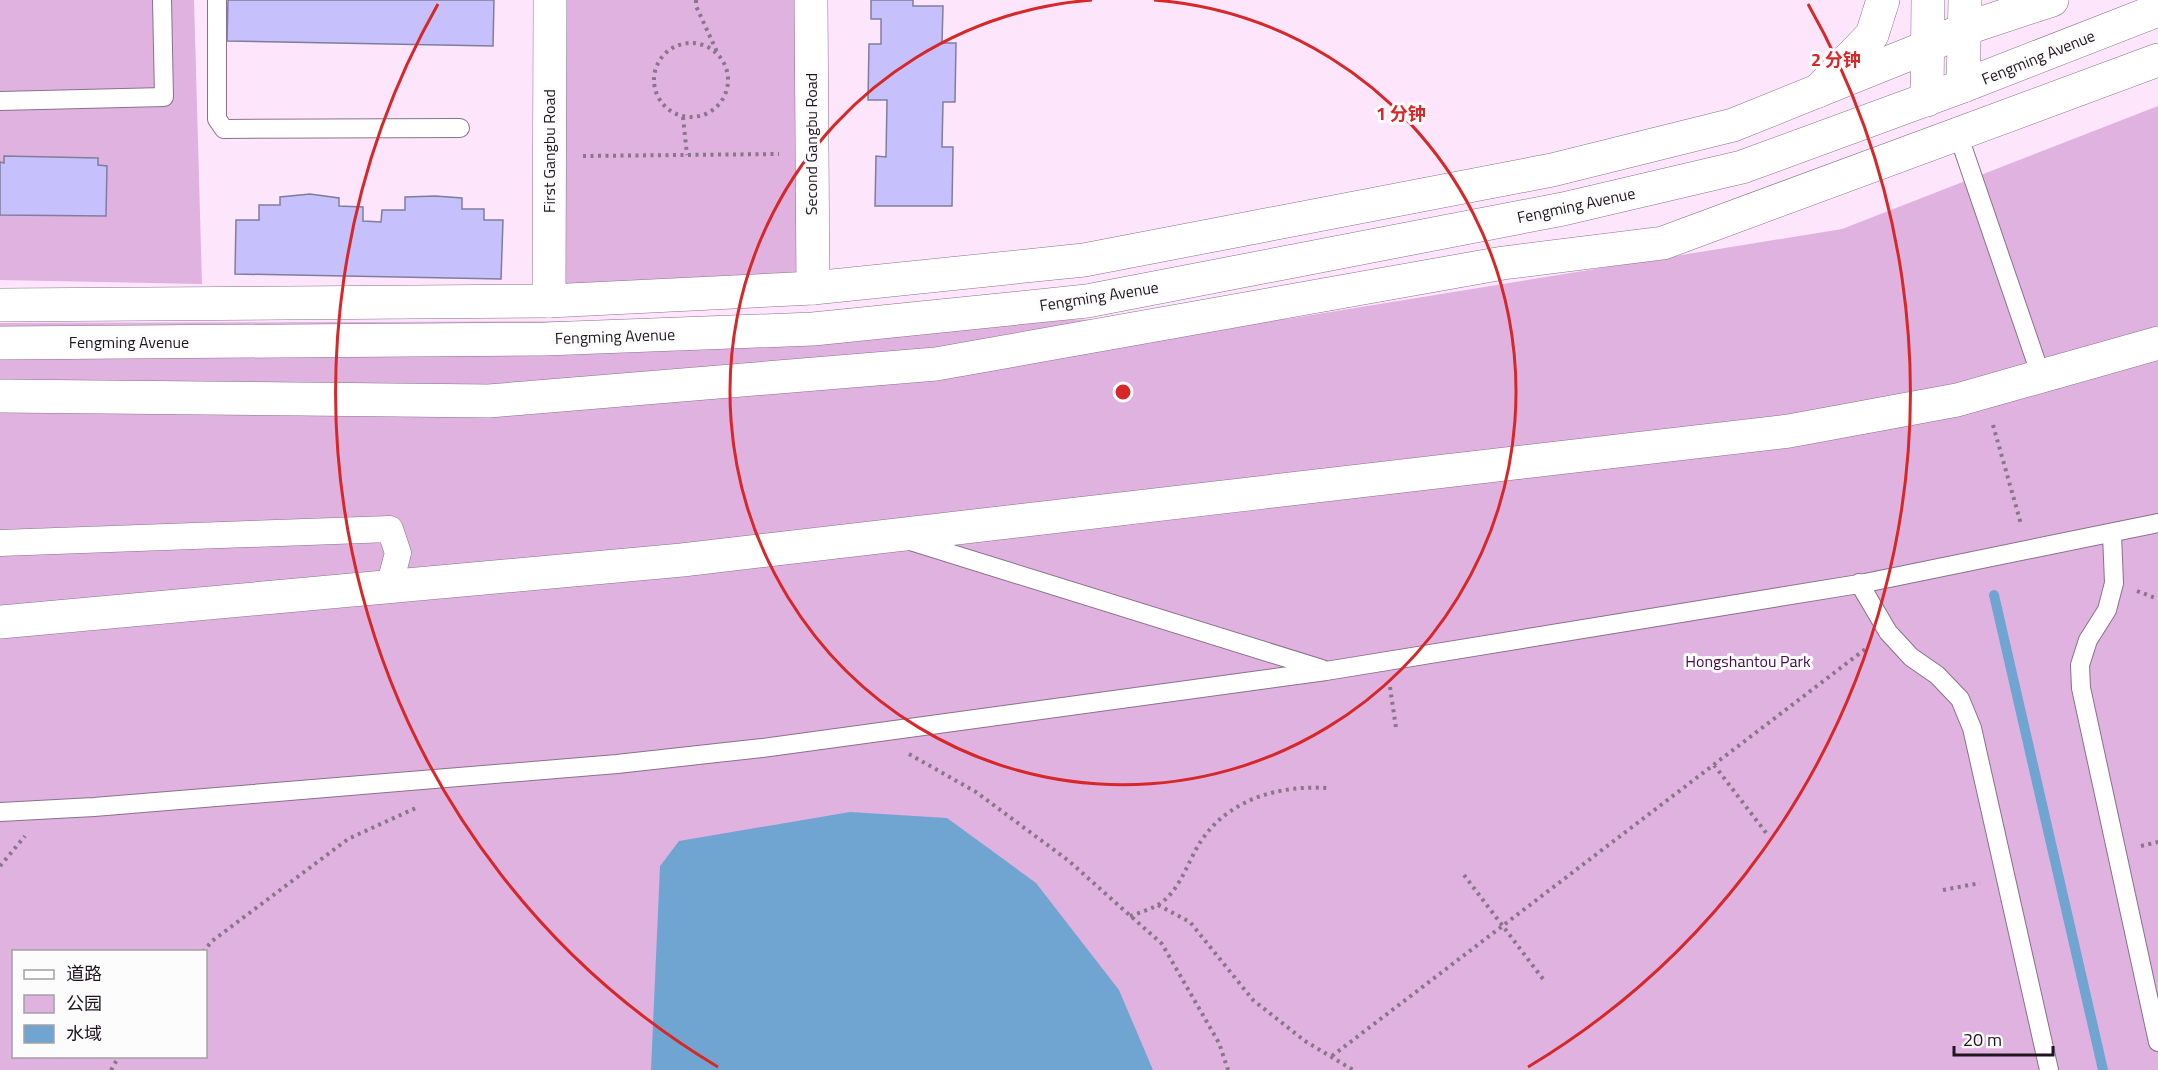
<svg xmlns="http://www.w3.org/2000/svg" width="2158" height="1070" viewBox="0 0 2158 1070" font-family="'Titillium Web','Noto Sans SC',sans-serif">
<rect width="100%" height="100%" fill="#fde6fc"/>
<!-- green -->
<path fill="#e0b2e0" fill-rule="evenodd" d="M0 0H194L202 284 0 280Z
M550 0H811L813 288 549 301Z
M2158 106V1070H0V323L1287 319 1842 229ZM14 952H206V1056H14Z"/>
<!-- water -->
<path fill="#71a5d1" d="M850 812 947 818 1036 883 1119 990 1153 1070H651L660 866 679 841Z"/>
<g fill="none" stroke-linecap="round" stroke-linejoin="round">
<!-- stream -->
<path stroke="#71a5d1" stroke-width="10" d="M1994 595 2103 1070"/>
</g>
<!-- building -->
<path fill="#c6c0fd" stroke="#807d9c" stroke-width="1.5" d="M228 0H494L493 46 227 41Z
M871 0H913V6H943L942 43H956L955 102H943L942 147H953L952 206H875L876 156 886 157 887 100H868L869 44H881V19H871Z
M4 156 98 158V165L107 166 106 216 0 215V162L4 163Z
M310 194 339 198V206L363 207V221L381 222 382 210H405V197L435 196 462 198V209H484V220H503L501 279 235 274 236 220H259V205H280V197Z"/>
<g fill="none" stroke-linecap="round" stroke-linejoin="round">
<!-- service casing -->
<g stroke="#8a718a" stroke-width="20">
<path id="service" d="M217 0V119L224 129 460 128
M0 101 164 97 162 0
M1958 134 2041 376
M2112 534 2114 583 2107 610 2088 640 2080 665 2081 688 2158 1042
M907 540 1322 669
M1859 583 1888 632 1911 657 1937 675 1960 699 1972 728 2049 1070
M0 812 94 807 617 764 762 748 1326 671 1865 583 2158 523"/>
</g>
<!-- pedestrian casing -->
<g stroke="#8a718a" stroke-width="27">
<path id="pedestrian" d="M0 543 390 529 398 553 389 587"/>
</g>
<!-- minor casing -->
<g stroke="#8a718a" stroke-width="34">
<path id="minor" d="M811 0 813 288
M549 301 550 0
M0 622 682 560 1789 431 1957 400 2158 343"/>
</g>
<!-- tertiary casing -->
<g stroke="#8a718a" stroke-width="34">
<path id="tertiary" d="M1963 86 1965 0
M1818 91 1872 35 1883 0
M1927 100 1928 0
M0 396 489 401 936 364 1503 263 1663 243 2158 60"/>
</g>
<!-- secondary casing -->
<g stroke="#8a718a" stroke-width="34">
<path id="secondary" d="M0 305 549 301 813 288 1084 260 1552 170 1733 125 1927 47 1964 29 2052 0
M0 343 545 339 813 329 1087 301 1563 209 1742 167 1963 86 2158 10"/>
</g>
<!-- path -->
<path stroke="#877787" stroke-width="4" stroke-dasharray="3 4.5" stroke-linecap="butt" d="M696 0V6L718 54
M654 80a37 37 0 1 1 74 0a37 37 0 1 1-74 0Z
M683 117 687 155
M583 156 779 154
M1993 425 2021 524
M2137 591 2158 599
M1390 687 1396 728
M909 754 976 792 1069 861 1162 944 1219 1043 1228 1070
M1714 765 1767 834
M2141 846 2158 842
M0 866 25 836
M1464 875 1543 979
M1943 890 1980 883
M1158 905 1190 922 1253 1000 1305 1041 1353 1070
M1130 916C1139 913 1148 910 1156 906 1180 893 1187 862 1201 841 1229 799 1279 785 1327 788
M203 952 212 941 348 839 418 807
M1332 1056 1868 647
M111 1070 119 1056"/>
<!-- service -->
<use href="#service" stroke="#fff" stroke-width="18"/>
<!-- pedestrian -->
<use href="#pedestrian" stroke="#fff" stroke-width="26"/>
<!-- minor -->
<use href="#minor" stroke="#fff" stroke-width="33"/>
<!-- tertiary -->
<use href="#tertiary" stroke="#fff" stroke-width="33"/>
<!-- secondary -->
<use href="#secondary" stroke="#fff" stroke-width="33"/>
</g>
<!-- distance rings -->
<g fill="none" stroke="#d62828" stroke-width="3">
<path d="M1154 0A393 393 0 1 1 1092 0"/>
<path d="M718 1067A787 787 0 0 1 438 4M1808 4A787 787 0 0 1 1528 1067"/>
</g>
<g text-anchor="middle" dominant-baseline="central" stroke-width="6" stroke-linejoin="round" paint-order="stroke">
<!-- street labels -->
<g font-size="16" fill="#201620" stroke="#fcfcfc">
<text transform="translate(2038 57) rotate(-22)">Fengming Avenue</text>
<text transform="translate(811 144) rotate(-90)">Second Gangbu Road</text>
<text transform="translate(549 151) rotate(-90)">First Gangbu Road</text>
<text transform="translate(1576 205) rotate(-12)">Fengming Avenue</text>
<text transform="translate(1099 296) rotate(-9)">Fengming Avenue</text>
<text transform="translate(615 336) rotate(-2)">Fengming Avenue</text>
<text x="129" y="342">Fengming Avenue</text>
</g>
<!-- park labels -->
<g font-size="16" fill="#450b47" stroke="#fcfcfc">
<text x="1748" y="661">Hongshantou Park</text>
</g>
</g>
<circle cx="1123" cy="392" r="9" fill="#d62828" stroke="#fcfcfc" stroke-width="3"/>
<g font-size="18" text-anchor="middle" font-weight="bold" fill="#d62828" stroke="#fcfcfc" stroke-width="6" stroke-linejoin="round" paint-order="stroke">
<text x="1836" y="66">2 分钟</text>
<text x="1401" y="120">1 分钟</text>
</g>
<!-- legend -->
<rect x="12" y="950" width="195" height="108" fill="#fcfcfc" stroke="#a4a0a4" stroke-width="1.5"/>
<rect x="24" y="970" width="30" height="9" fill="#ffffff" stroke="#a4a0a4" stroke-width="1.5"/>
<text x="66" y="980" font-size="18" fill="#201620">道路</text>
<rect x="24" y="995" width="30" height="18" fill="#e0b2e0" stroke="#a4a0a4" stroke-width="1.5"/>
<text x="66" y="1010" font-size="18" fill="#201620">公园</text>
<rect x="24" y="1025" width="30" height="18" fill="#71a5d1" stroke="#a4a0a4" stroke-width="1.5"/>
<text x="66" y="1040" font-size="18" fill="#201620">水域</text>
<!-- scale -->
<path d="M1954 1046v9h99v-9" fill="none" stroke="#201620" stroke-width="3"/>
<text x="1963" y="1046" font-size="18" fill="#201620" stroke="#fcfcfc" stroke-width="4.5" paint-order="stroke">20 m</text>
</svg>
